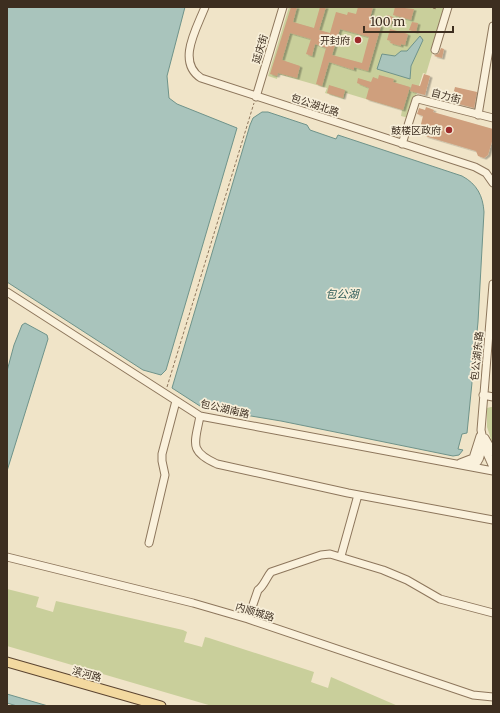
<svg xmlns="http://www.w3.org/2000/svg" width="500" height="713" viewBox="0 0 500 713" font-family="Merriweather,'Noto Sans SC',serif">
<defs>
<filter id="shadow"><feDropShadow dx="2.5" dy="1.5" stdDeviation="0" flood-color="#0004"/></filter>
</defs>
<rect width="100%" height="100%" fill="#f0e4c8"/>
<!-- green -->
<path fill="#c9cf9b" d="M289 7H446L426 74 423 73 409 118 401 116 402 110 346 93 344 99 325 93 327 88 278 74 277 79 268 76Z
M491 407H493V445L487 427V408Z
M7 589 39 597 36 607 53 612 56 601 183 630 187 632 184 642 202 647 205 637 209 638 314 672 311 682 328 688 331 677 398 706H212L7 646Z"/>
<!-- water -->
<path fill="#a9c4bc" stroke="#6f938a" d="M7 7H185L167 76 169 98 177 104 237 128 166 370 161 375 143 370 7 282Z
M420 36 423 40 411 66 410 79 377 69 382 54 395 56 401 51H407Z
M262 112H268L307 125 310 130 336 139 338 135 462 176C477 184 483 196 484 212L478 322 467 433 462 434 458 449 463 450 459 455 453 456 281 421 203 408 172 388 250 125 253 118Z
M25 323 47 335 48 339 7 471V371L14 345 22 325Z
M7 694 48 706H17L7 703Z"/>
<!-- building -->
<path fill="#cf9f7d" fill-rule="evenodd" filter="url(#shadow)" d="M291 7H297L293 22 314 28 320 7H326L319 30 330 33 336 12 347 15 348 12 356 14 358 7H373L370 18 372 19 371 22 381 26 368 71 354 67V70L329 62 322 86 316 84 326 48 315 44 312 56 306 54 311 39 290 33 282 60 300 66 297 78 278 73 277 76 270 74ZM340 29 369 37 362 63 332 55Z
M395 7 414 9 411 20 393 15Z
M387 15 393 17 391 25 385 23Z
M412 22 418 23 416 32 409 30Z
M390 29 408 34 405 45 401 44V46L390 43 391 41 387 40Z
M441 48 444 49 442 58 434 56 439 53Z
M424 74 430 76 425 95 410 91 412 84 420 86Z
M379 75 394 79 393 82 410 87 403 110 366 99 369 88 357 83 358 78 371 82 373 77 378 79Z
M329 85 345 90 343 98 327 93Z
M455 87 477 92 474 108 451 102Z
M426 107 434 110 433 112 493 129V138L488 155 484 158 478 156 476 151 425 136 426 134 419 132 423 116 417 114 419 108 425 110Z"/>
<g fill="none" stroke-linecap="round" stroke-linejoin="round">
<!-- minor casing -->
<g stroke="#8d765c" stroke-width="9">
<path id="minor" d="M205 7C197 28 176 62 201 78L475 167 486 173 493 183
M435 50 448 7
M256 97 283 7
M478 115 493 26
M402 144 416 100 418 99 493 118
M493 284 481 430 485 449 493 467
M7 292 200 416 493 471
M483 395 493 397
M200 416C195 443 188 451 217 464L348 493 493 520
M485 438 493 452
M460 463 473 458 480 436
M470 466C481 464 481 453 482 444
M149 543 165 475 162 461V454L176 401
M341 556 358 495
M7 557 193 603 248 619 473 695 493 697
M248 619 258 590C264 586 266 578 271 572L321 555 330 554 383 570 407 580 440 599 493 613"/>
</g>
<!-- major casing -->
<g stroke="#5b4430" stroke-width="11">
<path id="major" d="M7 662 161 706"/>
</g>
<!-- path -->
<path stroke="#8d765c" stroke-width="1" stroke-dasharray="3 2" stroke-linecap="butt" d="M428 7 437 9
M167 387 254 103"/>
<!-- minor -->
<use href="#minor" stroke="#faf1dc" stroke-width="7"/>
<!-- major -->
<use href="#major" stroke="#f3d9a0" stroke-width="9"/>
</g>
<!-- markers -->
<g fill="#9e2a2b" stroke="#f7eed8" stroke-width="1.5">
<circle cx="358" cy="40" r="4"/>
<circle cx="449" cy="130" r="4"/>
</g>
<g text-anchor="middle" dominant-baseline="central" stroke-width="3.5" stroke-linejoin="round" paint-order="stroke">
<!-- poi labels -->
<g font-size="10" fill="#3d2e20" stroke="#f7eed8" text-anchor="end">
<text x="350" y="40">开封府</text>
<text x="441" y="130">鼓楼区政府</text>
</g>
<!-- street labels -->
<g font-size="10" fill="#3d2e20" stroke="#f7eed8">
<text transform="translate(260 49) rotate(-73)">延庆街</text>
<text transform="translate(446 96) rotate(15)">自力街</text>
<text transform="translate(315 105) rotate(18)">包公湖北路</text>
<text transform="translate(477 356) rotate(-84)">包公湖东路</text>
<text transform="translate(225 409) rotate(13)">包公湖南路</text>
<text transform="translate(255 612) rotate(17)">内顺城路</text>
<text transform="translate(87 674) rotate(16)">滨河路</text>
</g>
<!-- water labels -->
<g font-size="11" font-style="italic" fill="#2f5d5a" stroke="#f7eed8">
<text x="342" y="294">包公湖</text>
</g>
</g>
<!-- border -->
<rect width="500" height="713" fill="none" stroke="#3d2e20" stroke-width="16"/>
<!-- scale -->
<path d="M364 26v6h89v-6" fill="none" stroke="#3d2e20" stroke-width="2"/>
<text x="370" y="26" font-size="12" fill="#3d2e20" stroke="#f7eed8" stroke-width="3" paint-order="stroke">100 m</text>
</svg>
